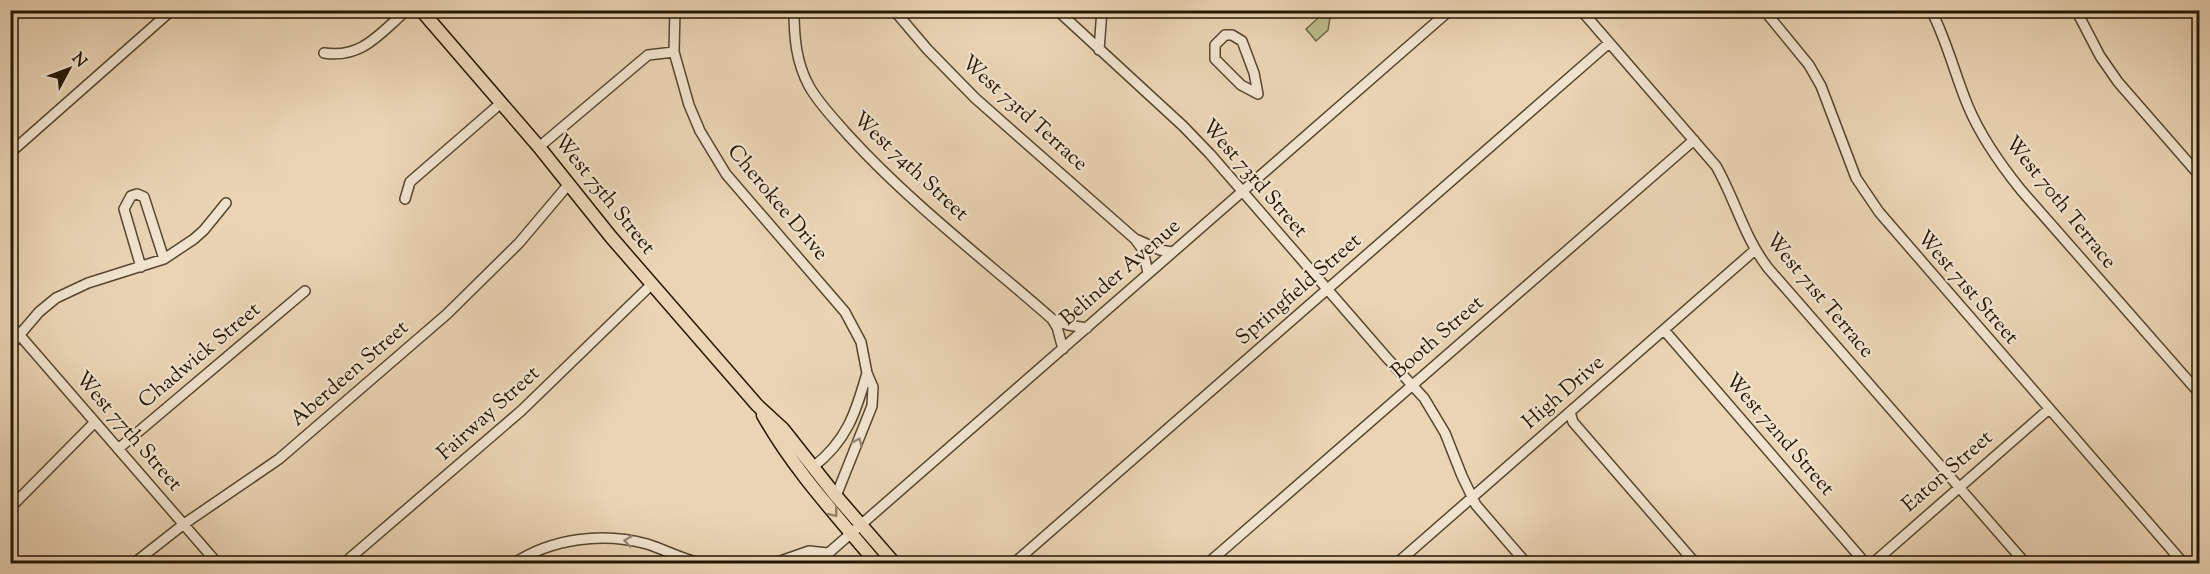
<svg xmlns="http://www.w3.org/2000/svg" width="2210" height="574" viewBox="0 0 2210 574" font-family="'Sorts Mill Goudy',serif">
<rect width="100%" height="100%" fill="#ead4b4"/>
<filter id="stains"><feTurbulence type="fractalNoise" baseFrequency=".00333" numOctaves="4"/><feColorMatrix values="0 0 0 0 .2 0 0 0 0 .09 0 0 0 0 .02 0 0 0 .5 -.17"/></filter>
<radialGradient id="worn" r=".72"><stop offset=".6" stop-color="#630" stop-opacity="0"/><stop offset="1" stop-color="#630" stop-opacity=".3"/></radialGradient>
<!-- green -->
<path fill="#bcbb89" stroke="#706846" stroke-width="1.5" d="M1317 11H1338L1330 18 1328 30 1316 41 1306 29 1317 19Z"/>
<g fill="none" stroke-linecap="round" stroke-linejoin="round">
<!-- minor casing -->
<g stroke="#56462e" stroke-width="12">
<path id="minor" d="M675 10 674 52 689 105 700 131 726 174 845 312 861 342 867 373 873 387 872 406 836 496
M794 10C794 37 796 62 809 86 819 104 835 120 849 136 909 202 985 260 1052 319L1057 327 1063 349
M894 10 927 49 975 98 1135 239 1143 250 1148 273
M1057 10 1183 126 1210 154 1387 358 1424 398 1445 433 1462 476 1476 505 1527 564
M1581 10 1716 166C1735 199 1744 237 1768 268L2026 564
M1764 10 1809 65 1821 86 1856 178 1879 212 2184 564
M1931 10C1947 41 1955 75 1968 106 1981 137 2000 164 2021 190L2200 394
M2076 10 2100 56 2118 82 2200 176
M1225 35H1232L1242 41 1254 73 1258 94 1241 85 1215 59V45Z
M1099 50 1102 10
M324 53C362 59 380 33 407 10
M539 147 648 55 674 52
M10 153 172 10
M405 199 410 182 501 103
M1138 240 1160 250 1172 252
M141 267 124 209 131 196 137 194 144 197 164 259
M1052 319 1068 325 1087 328
M10 324 218 564
M1664 330 1866 564
M10 346 39 312 56 298 88 283 164 259 194 239 204 230 226 203
M1570 412 1573 422 1696 564
M118 449 305 291
M813 467C847 441 856 412 867 373
M10 508 95 422
M133 564 184 524 279 459 447 314 519 243 568 185
M343 564 521 411 652 284
M513 564C552 538 603 532 647 544 666 550 684 560 704 564
M772 564 809 551 828 553
M816 564 1450 10
M1013 564 1609 43
M1207 564 1694 140
M1396 564 1755 250
M1872 564 2049 409"/>
</g>
<!-- major casing -->
<g stroke="#241602" stroke-width="15">
<path id="major" d="M421 10 539 147 611 237 757 405 783 429 836 496 895 564
M763 415C793 469 837 516 877 564"/>
</g>
<!-- minor -->
<use href="#minor" stroke="#f1e3ce" stroke-width="9"/>
<!-- major -->
<use href="#major" stroke="#ead4b4" stroke-width="12"/>
</g>
<!-- one-way arrows -->
<defs><path id="oneway-chevron" d="M-2-3.5L2.5 0L-2 3.5" fill="none" stroke-width="1.6" stroke-linecap="round" stroke-linejoin="round" transform="scale(1.5)"/></defs>
<g stroke="#958772">
<use href="#oneway-chevron" transform="translate(858 442) rotate(-67)"/>
<use href="#oneway-chevron" transform="translate(628 541) rotate(-172)"/>
</g>
<use stroke="#917e64" href="#oneway-chevron" transform="translate(834 513) rotate(50)"/>
<g text-anchor="middle" dominant-baseline="central" stroke-width="4.5" stroke-linejoin="round" paint-order="stroke">
<!-- street labels -->
<g font-size="21" fill="#241602" stroke="#f1e3ce">
<text transform="translate(1024 114) rotate(42)">West 73rd Terrace</text>
<text transform="translate(910 167) rotate(43)">West 74th Street</text>
<text transform="translate(1254 179) rotate(49)">West 73rd Street</text>
<text transform="translate(604 195) rotate(51)">West 75th Street</text>
<text transform="translate(777 203) rotate(50)">Cherokee Drive</text>
<text transform="translate(2060 203) rotate(51)">West 70th Terrace</text>
<text transform="translate(1121 273) rotate(-41)">Belinder Avenue</text>
<text transform="translate(1967 288) rotate(49)">West 71st Street</text>
<text transform="translate(1299 290) rotate(-41)">Springfield Street</text>
<text transform="translate(1819 296) rotate(50)">West 71st Terrace</text>
<text transform="translate(1438 338) rotate(-41)">Booth Street</text>
<text transform="translate(200 356) rotate(-40)">Chadwick Street</text>
<text transform="translate(350 374) rotate(-41)">Aberdeen Street</text>
<text transform="translate(1564 393) rotate(-41)">High Drive</text>
<text transform="translate(489 414) rotate(-42)">Fairway Street</text>
<text transform="translate(128 432) rotate(49)">West 77th Street</text>
<text transform="translate(1779 435) rotate(49)">West 72nd Street</text>
<text transform="translate(1948 472) rotate(-41)">Eaton Street</text>
</g>
</g>
<!-- margin -->
<rect width="2210" height="574" fill="none" stroke="#ead4b4" stroke-width="36"/>
<rect x="12" y="12" width="2186" height="550" fill="none" stroke="#241602" stroke-width="3"/>
<rect x="18" y="18" width="2174" height="538" fill="none" stroke="#241602" stroke-width="1.5"/>
<!-- north arrow -->
<g transform="translate(69 69) rotate(49)" stroke="#f1e3ce" stroke-width="4.5" paint-order="stroke">
<path d="M0-4.5L10 22L0 15L-10 22Z" fill="#241602"/>
<text y="-9" font-size="16" font-weight="bold" text-anchor="middle" fill="#241602">N</text>
</g>
<rect width="100%" height="100%" filter="url(#stains)"/>
<rect width="100%" height="100%" fill="url(#worn)"/>
</svg>
